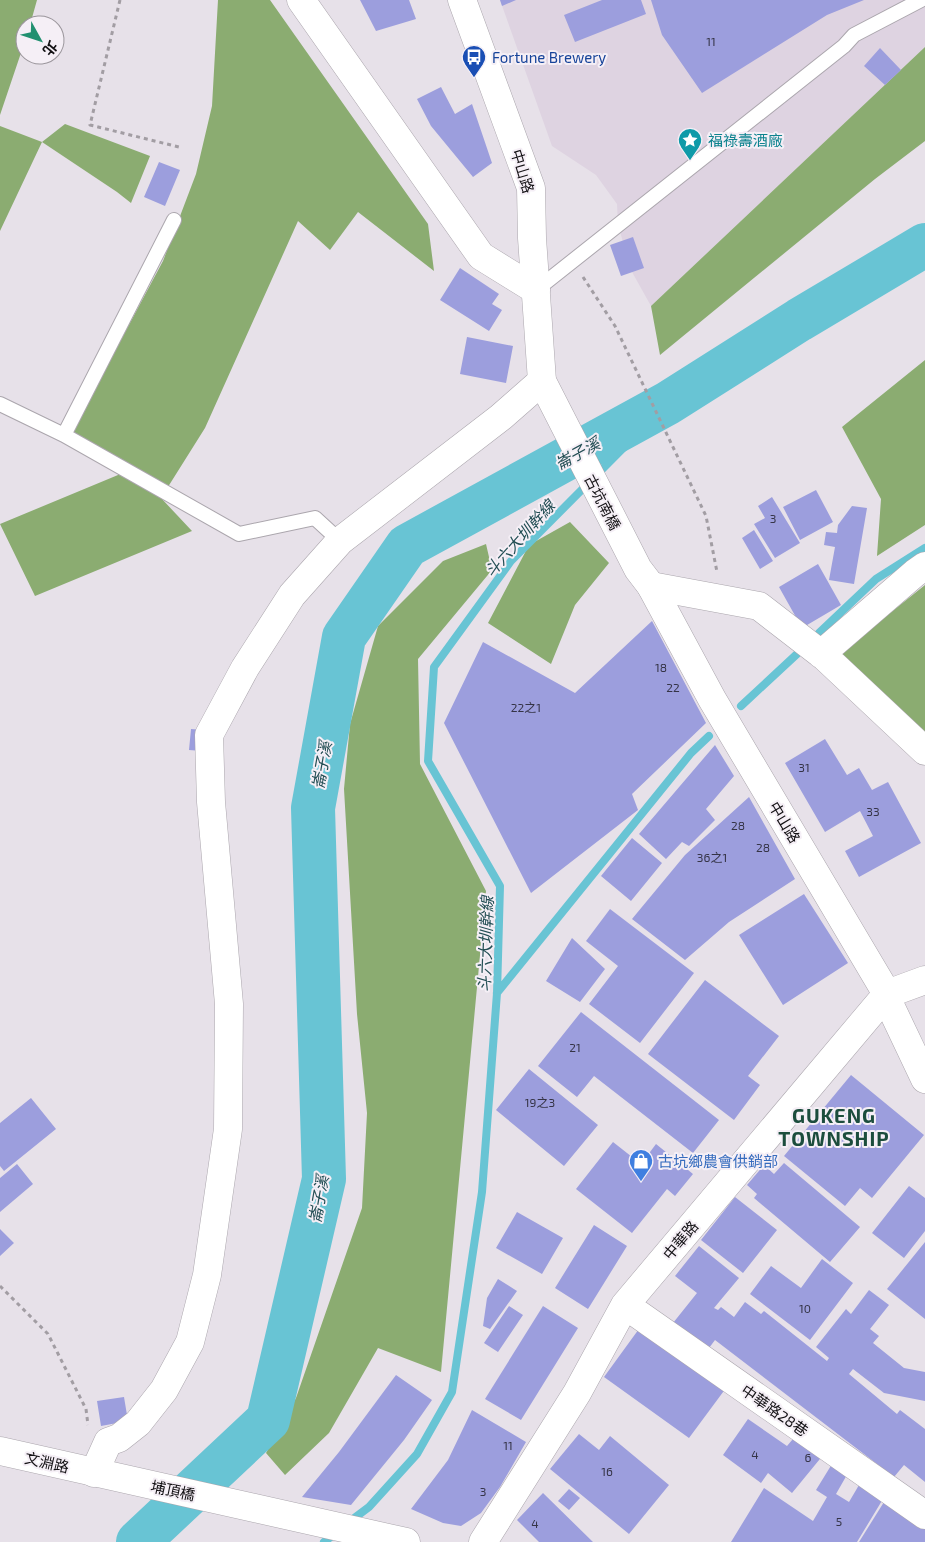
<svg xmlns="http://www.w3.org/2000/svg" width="925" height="1542" viewBox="0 0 925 1542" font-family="'Exo 2','Noto Sans TC',sans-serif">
<rect width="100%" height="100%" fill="#e7e1e9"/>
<!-- built -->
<path fill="#ded3e1" d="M500 0H925V47L651 306 632 272 618 225 617 204 596 175 552 146Z"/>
<!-- forest -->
<path fill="#8bac71" d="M0 0H37L30 25H25V41L0 115Z
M218 0H270L428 224 434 271 358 212 330 250 298 221 205 428 161 498 192 531 35 596 0 524 118 475V459L68 439 163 261 196 174 212 106Z
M925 47V141L875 179 660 355 651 306Z
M65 124 150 156 131 203 117 192 42 142 0 231V126L42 142Z
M925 360V525L877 556 881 499 842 427Z
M570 522 609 563 575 605 551 664 488 623 529 545Z
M486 544 492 570 418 659 420 764 486 891 441 1372 378 1348 329 1433 285 1475 266 1453 296 1398 362 1208 367 1113 357 1014 344 789 350 724 378 626 443 561Z
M925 585V734L839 654Z"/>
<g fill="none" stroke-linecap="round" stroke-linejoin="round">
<!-- stream -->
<path stroke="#68c4d4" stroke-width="8" d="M819 633 876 579 925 548
M741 706 797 654
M497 993 691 753 709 736
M349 1522 369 1507 417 1454 452 1392 482 1192 497 993 500 886 428 761 434 667 511 561 668 403
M324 1542 336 1533"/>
<!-- river -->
<path stroke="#68c4d4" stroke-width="44" d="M138 1542 268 1420 324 1179 313 808 344 637 407 546 668 403 799 320 925 245"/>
</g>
<!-- building -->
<path fill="#9c9edd" d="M360 0H409L416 19 376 31Z
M500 0H516L502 6Z
M602 0H641L646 14 575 42 564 15Z
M651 0H864L827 15 702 93 662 35Z
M880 48 901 70 885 85 864 66Z
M441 87 455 114 472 104 492 163 473 177 431 126 417 99Z
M159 162 180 170 165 206 144 197Z
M633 237 644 268 621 276 610 245Z
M460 268 499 294 492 304 502 310 489 331 440 300Z
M467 337 513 346 506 383 460 374Z
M816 490 833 522 800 540 783 507Z
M772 497 800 543 775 558 754 524 765 518 758 506Z
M852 506 867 508 854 584 829 580 835 547 824 545 826 532 837 533 838 525Z
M754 530 773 561 760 569 742 538Z
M818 564 841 605 802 628 779 587Z
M652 621 706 723 632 794 638 810 531 893 444 723 483 642 575 693Z
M191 729 203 730 202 751 189 750Z
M825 739 847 775 859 768 872 790 888 782 921 843 859 877 845 851 873 836 860 811 825 832 785 763Z
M715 745 734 776 706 809 715 820 689 846 682 842 666 859 639 834Z
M749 797 795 879 729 922 685 960 632 919 685 855Z
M632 838 662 863 631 901 601 876Z
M804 894 848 963 783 1005 739 935Z
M610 909 694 973 640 1043 589 1004 618 966 586 941Z
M572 938 605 969 580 1002 546 981Z
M705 980 779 1036 748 1076 760 1085 734 1120 648 1054Z
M581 1012 719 1120 693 1153 594 1076 577 1097 538 1066Z
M529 1069 598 1125 564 1166 496 1110Z
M851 1075 924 1135 872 1198 860 1188 845 1206 784 1156Z
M31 1098 56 1129 4 1171 0 1166V1123Z
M613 1142 641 1164 656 1144 693 1174 675 1196 667 1189 632 1233 576 1189Z
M784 1163 860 1227 830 1262 754 1198 757 1194 747 1185 764 1165 774 1174Z
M17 1164 33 1184 0 1212V1178Z
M909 1186 925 1198V1231L904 1258 872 1233Z
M735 1197 777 1230 743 1273 701 1240Z
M517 1212 563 1238 542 1274 496 1248Z
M594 1225 627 1246 588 1309 555 1288Z
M0 1229 14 1243 0 1256Z
M925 1242V1319L887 1289Z
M699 1246 739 1278 714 1308 718 1310 721 1307 734 1317 745 1302 761 1314 764 1311 827 1361 829 1358 816 1347 846 1309 851 1314 869 1290 889 1305 870 1329 879 1336 873 1343 904 1368 925 1372V1401L884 1393 853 1369 849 1374 897 1414 900 1410 925 1429V1482L904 1465 894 1477 715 1340 706 1352 673 1323 697 1293 675 1276Z
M822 1259 853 1283 810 1340 750 1294 771 1266 801 1288Z
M498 1279 517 1291 490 1329 483 1326 487 1298Z
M509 1306 523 1315 498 1352 484 1343Z
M543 1306 578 1328 521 1420 485 1399Z
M644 1322 729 1384 689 1438 604 1377Z
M396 1375 432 1400 404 1440 351 1505 302 1497 339 1452Z
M124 1397 128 1421 101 1426 97 1401Z
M472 1410 526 1442 500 1487 481 1513 461 1526 443 1523 411 1509 448 1460Z
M748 1419 787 1446 798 1433 824 1454 792 1493 768 1473 761 1483 723 1455Z
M579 1434 599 1450 610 1436 669 1485 629 1534 550 1469Z
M832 1464 848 1473 836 1494 849 1502 859 1485 883 1499 857 1542H731L764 1488 813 1521 827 1497 816 1490Z
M569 1489 580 1498 569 1510 558 1501Z
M543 1493 593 1542H539L517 1520Z
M884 1502 925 1528V1542H859Z"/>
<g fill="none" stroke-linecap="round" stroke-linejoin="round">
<!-- service casing -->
<g stroke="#aba6ad" stroke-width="16">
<path id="service" d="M536 290 844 46 854 35 921 0
M0 404 64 435 239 534 315 518 340 541
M64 435 174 220"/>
</g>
<!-- minor casing -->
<g stroke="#aba6ad" stroke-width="29">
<path id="minor" d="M301 0 481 256 536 290
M651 586 759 606 825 657 925 751
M821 654 915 573 925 566
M625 1305 925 1515
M94 1473 108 1442 119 1438 138 1423 164 1390 190 1342 207 1275 228 1129 229 1004 211 802 209 735 245 668 292 595 340 541 501 417 542 381
M483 1542 577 1393 625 1305 887 994 925 980"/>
</g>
<!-- tertiary casing -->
<g stroke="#aba6ad" stroke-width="29">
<path id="tertiary" d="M0 1451 406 1542"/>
</g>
<!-- secondary casing -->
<g stroke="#aba6ad" stroke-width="29">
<path id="secondary" d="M462 0 531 188 532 238 542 381 638 569 651 586 712 699 887 994V999L925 1079"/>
</g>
<!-- path -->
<path stroke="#a29da3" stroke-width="3" stroke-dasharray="4 4" stroke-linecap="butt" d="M120 0 90 125 179 147
M583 277 615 326 706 516 717 572
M0 1286 48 1334 86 1409 88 1425"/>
<!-- service -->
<use href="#service" stroke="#fff" stroke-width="14"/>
<!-- minor -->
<use href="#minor" stroke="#fff" stroke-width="28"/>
<!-- tertiary -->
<use href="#tertiary" stroke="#fff" stroke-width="28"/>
<!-- secondary -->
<use href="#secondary" stroke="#fff" stroke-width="28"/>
</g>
<!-- icons -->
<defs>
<g id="bus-pin" transform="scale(1.25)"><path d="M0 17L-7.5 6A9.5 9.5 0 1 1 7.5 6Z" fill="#1a4fb4" stroke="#f5eff6"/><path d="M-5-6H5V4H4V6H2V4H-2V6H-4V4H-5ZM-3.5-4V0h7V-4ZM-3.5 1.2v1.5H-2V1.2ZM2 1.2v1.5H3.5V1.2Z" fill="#fff"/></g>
<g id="sight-pin" transform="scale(1.25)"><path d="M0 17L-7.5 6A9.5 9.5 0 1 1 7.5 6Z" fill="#0f9aa8" stroke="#f5eff6"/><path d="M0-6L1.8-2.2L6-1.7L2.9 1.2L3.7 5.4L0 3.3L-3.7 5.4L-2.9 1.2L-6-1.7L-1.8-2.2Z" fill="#fff"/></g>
<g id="shop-pin" transform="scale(1.25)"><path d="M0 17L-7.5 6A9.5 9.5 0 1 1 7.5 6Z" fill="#3f7fe0" stroke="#f5eff6"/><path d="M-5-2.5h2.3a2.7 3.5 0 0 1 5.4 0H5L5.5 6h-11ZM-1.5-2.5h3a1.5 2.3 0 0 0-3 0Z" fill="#fff"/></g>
</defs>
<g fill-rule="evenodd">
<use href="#bus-pin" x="474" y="57"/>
<use href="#sight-pin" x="690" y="140"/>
<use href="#shop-pin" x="641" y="1161"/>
</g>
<g text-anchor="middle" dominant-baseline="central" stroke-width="4" stroke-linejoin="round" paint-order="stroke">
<!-- number labels -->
<g font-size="12" fill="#353446">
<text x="711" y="41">11</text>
<text x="773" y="518">3</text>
<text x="661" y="667">18</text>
<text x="673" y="687">22</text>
<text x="526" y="707">22之1</text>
<text x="804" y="767">31</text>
<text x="873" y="811">33</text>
<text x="738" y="825">28</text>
<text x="763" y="847">28</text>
<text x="712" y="857">36之1</text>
<text x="575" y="1047">21</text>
<text x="540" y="1102">19之3</text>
<text x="805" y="1308">10</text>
<text x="508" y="1445">11</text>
<text x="755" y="1454">4</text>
<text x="808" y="1457">6</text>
<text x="607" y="1471">16</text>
<text x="483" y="1491">3</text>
<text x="839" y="1521">5</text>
<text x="535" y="1523">4</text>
</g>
<!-- transit labels -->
<g font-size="15" fill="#164399" stroke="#f5eff6" text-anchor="start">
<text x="492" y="57">Fortune Brewery</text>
</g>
<!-- culture labels -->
<g font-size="15" fill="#0d838f" stroke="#f5eff6" text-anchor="start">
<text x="708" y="140">福祿壽酒廠</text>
</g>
<!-- street labels -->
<g font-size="15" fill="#131114" stroke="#f5eff6">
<text transform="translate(523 171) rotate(73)">中山路</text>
<text transform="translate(603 502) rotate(63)">古坑南橋</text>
<text transform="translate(785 822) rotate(59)">中山路</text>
<text transform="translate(680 1240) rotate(-50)">中華路</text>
<text transform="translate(775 1410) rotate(35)">中華路28巷</text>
<text transform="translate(47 1462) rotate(13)">文淵路</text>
<text transform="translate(173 1490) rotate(12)">埔頂橋</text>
</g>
<!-- shop labels -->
<g font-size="15" fill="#366cbe" stroke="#f5eff6" text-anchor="start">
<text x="658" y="1161">古坑鄉農會供銷部</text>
</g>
<!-- water labels -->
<g font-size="16" font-style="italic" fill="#234e54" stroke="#f5eff6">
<text transform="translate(577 453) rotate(-29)">崙子溪</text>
<text transform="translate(519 538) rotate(-48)">斗六大圳幹線</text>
<text transform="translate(321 765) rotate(-80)">崙子溪</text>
<text transform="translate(485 944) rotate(-88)">斗六大圳幹線</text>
<text transform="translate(318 1199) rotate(-80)">崙子溪</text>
</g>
<!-- district labels -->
<g font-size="20" font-weight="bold" letter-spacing="1" fill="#1c4d3d" stroke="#f5eff6">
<text x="834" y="1115">GUKENG<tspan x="834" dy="23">TOWNSHIP</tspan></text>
</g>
</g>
<!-- north arrow -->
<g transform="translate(40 40) rotate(130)"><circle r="24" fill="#f5eff6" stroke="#9b969c"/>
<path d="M0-4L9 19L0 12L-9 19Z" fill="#219070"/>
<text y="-8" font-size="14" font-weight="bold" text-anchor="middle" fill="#131114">北</text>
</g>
</svg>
